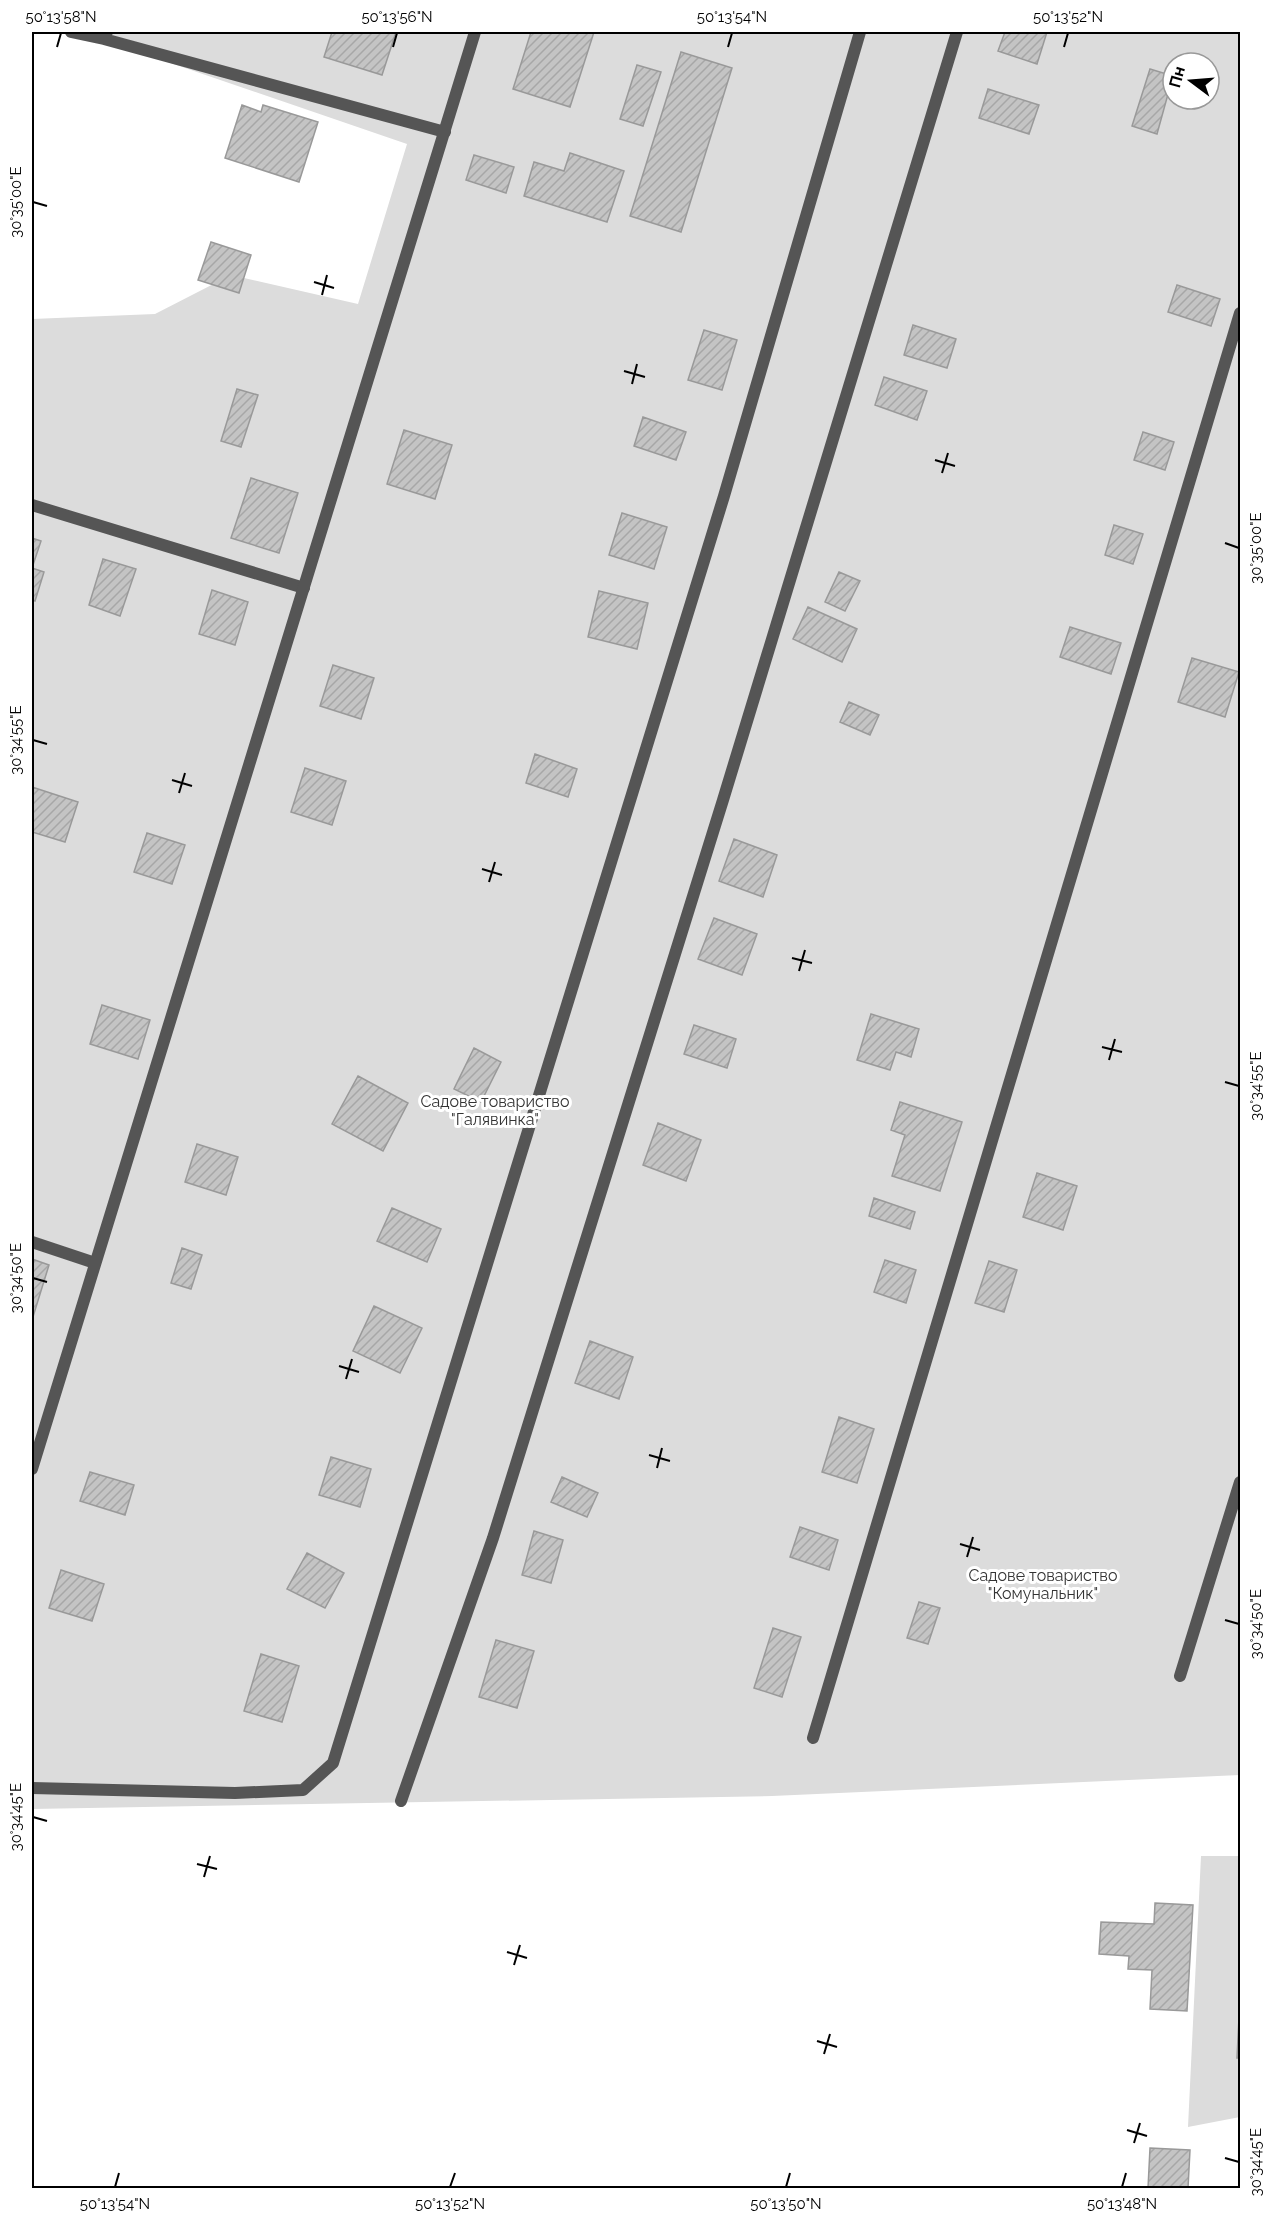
<svg xmlns="http://www.w3.org/2000/svg" width="1272" height="2220" viewBox="0 0 1272 2220" font-family="Raleway,sans-serif">
<defs>
<pattern id="building-hatch" width="6" height="6" patternUnits="userSpaceOnUse" patternTransform="scale(1.5)"><rect width="6" height="6" fill="#c4c4c4"/><path d="M-1 1l2-2M0 6l6-6M5 7l2-2" fill="none" stroke="#a7a7a7"/></pattern>
</defs>
<rect width="100%" height="100%" fill="#fff"/>
<!-- garden -->
<path fill="#dcdcdc" fill-rule="evenodd" d="M80 32H1240V1775L772 1796 32 1809V319L155 314 231 275 358 304 407 144ZM1173 63H1209V99H1173Z
M1201 1856H1240V2117L1188 2127Z"/>
<!-- building -->
<path fill="url(#building-hatch)" stroke="#999" stroke-width="1.5" d="M332 32H396L382 75 324 57Z
M531 32H594L570 107 513 89Z
M1005 32H1047L1037 64 998 51Z
M681 52 732 68 681 232 630 216Z
M637 65 661 72 643 126 620 119Z
M1150 69 1173 76 1157 134 1132 126Z
M988 89 1039 105 1029 134 979 118Z
M242 105 261 112 263 105 318 122 299 182 225 158Z
M570 153 624 171 607 222 524 196 534 162 564 171Z
M474 155 514 167 506 193 466 180Z
M211 242 251 255 239 293 198 280Z
M1177 285 1220 299 1211 326 1168 312Z
M913 325 956 339 947 368 904 355Z
M704 330 737 340 722 390 688 380Z
M884 377 927 391 917 420 875 405Z
M237 389 258 395 241 447 221 441Z
M643 417 686 432 676 460 634 446Z
M404 430 452 445 435 499 387 484Z
M1143 432 1174 442 1165 470 1134 460Z
M251 478 298 493 279 553 231 538Z
M622 513 667 527 654 569 609 555Z
M1114 525 1143 534 1133 564 1105 555Z
M32 538 41 541 32 568 44 572 35 601 32 600Z
M103 559 136 569 120 616 89 605Z
M839 572 860 581 845 611 825 602Z
M212 590 248 602 235 645 199 634Z
M599 591 648 603 637 649 588 637Z
M808 607 857 629 842 662 793 639Z
M1070 627 1121 643 1111 674 1060 657Z
M1192 658 1239 672 1225 717 1178 702Z
M333 665 374 678 361 719 320 706Z
M849 702 879 715 870 735 840 722Z
M535 754 577 769 568 797 526 783Z
M305 768 346 781 332 825 291 812Z
M32 787 78 802 65 842 32 832Z
M147 833 185 845 172 884 134 872Z
M734 839 777 855 763 897 719 881Z
M714 918 757 934 742 975 698 959Z
M102 1005 150 1020 138 1059 90 1044Z
M871 1014 919 1029 911 1057 896 1052 890 1070 857 1060Z
M694 1025 736 1039 727 1068 684 1054Z
M474 1048 501 1062 481 1102 454 1089Z
M358 1076 408 1103 383 1151 332 1124Z
M900 1102 962 1122 940 1191 892 1176 905 1135 891 1130Z
M658 1123 701 1140 686 1181 643 1165Z
M197 1144 238 1157 226 1195 185 1182Z
M1037 1173 1077 1186 1063 1230 1023 1217Z
M874 1198 915 1212 910 1229 869 1216Z
M392 1208 441 1229 427 1262 377 1241Z
M182 1248 202 1255 191 1289 171 1283Z
M32 1259 49 1265 32 1320Z
M885 1260 916 1270 906 1303 874 1292Z
M989 1261 1017 1270 1004 1312 975 1303Z
M374 1306 422 1328 400 1373 353 1351Z
M590 1341 633 1357 619 1399 575 1383Z
M839 1417 874 1429 857 1483 822 1472Z
M331 1457 371 1469 360 1507 319 1495Z
M90 1472 134 1485 125 1515 80 1501Z
M562 1477 598 1493 587 1517 551 1502Z
M800 1527 838 1540 829 1570 790 1557Z
M534 1531 563 1540 551 1583 522 1575Z
M307 1553 344 1573 325 1608 287 1589Z
M61 1570 104 1584 92 1621 49 1608Z
M919 1602 940 1608 928 1644 907 1638Z
M773 1628 801 1637 782 1697 754 1688Z
M496 1640 534 1651 517 1708 479 1697Z
M261 1654 299 1666 282 1722 244 1711Z
M1155 1903 1193 1905 1187 2011 1150 2009 1152 1970 1128 1969 1129 1956 1099 1954 1101 1922 1154 1924Z
M1240 1997V2058H1237Z
M1150 2148 1190 2150 1188 2188H1148Z"/>
<g fill="none" stroke-linecap="round" stroke-linejoin="round">
<!-- service -->
<path stroke="#555" stroke-width="12" d="M71 32 104 39
M107 32 104 39 445 132
M32 505 304 588
M32 1242 95 1263"/>
<!-- minor -->
<path stroke="#555" stroke-width="12" d="M32 1469 475 32
M1180 1676 1240 1482
M813 1738 1240 313
M32 1788 235 1793 303 1790 333 1763 724 496 860 32
M401 1801 493 1538 723 800 957 32"/>
</g>
<!-- ticks -->
<path fill="none" stroke="#000" stroke-width="2" d="M57 47 61 33M393 47 397 33M728 47 732 33M1064 47 1068 33M33 202 47 206M314 282 334 288M322 295 327 275M624 371 645 377M632 384 637 364M935 460 955 466M942 473 948 453M1225 543 1239 548M33 740 47 744M172 780 192 786M179 793 185 773M482 869 502 875M489 882 495 862M792 958 812 963M799 971 805 950M1102 1047 1122 1052M1109 1060 1115 1039M1225 1082 1239 1086M33 1278 47 1282M339 1366 359 1372M346 1379 352 1359M649 1455 670 1461M657 1468 662 1448M960 1544 980 1550M967 1557 973 1537M1225 1620 1239 1624M33 1817 47 1821M197 1864 217 1869M204 1877 210 1856M507 1952 527 1958M514 1965 520 1945M817 2041 837 2047M824 2054 830 2034M1127 2130 1147 2136M1134 2143 1140 2123M1225 2158 1239 2162M115 2187 119 2173M450 2187 455 2173M786 2187 790 2173M1122 2187 1126 2173"/>
<g text-anchor="middle" dominant-baseline="central" stroke-width="6" stroke-linejoin="round" paint-order="stroke">
<!-- park labels -->
<g font-size="16" fill="#333" stroke="#fff">
<text x="495" y="1101">Садове товариство<tspan x="495" dy="18">"Галявинка"</tspan></text>
<text x="1043" y="1575">Садове товариство<tspan x="1043" dy="18">"Комунальник"</tspan></text>
</g>
</g>
<!-- border -->
<rect width="1272" height="2220" fill="none" stroke="#ffffff" stroke-width="66"/>
<!-- north arrow -->
<g transform="translate(1191 81) rotate(286)"><circle r="28" fill="#ffffff" stroke="#999999" stroke-width="1.5"/>
<path d="M0-4.5L10 22L0 15L-10 22Z" fill="#000000"/>
<text y="-9" font-size="16" font-weight="bold" text-anchor="middle" fill="#000000">Пн</text>
</g>
<rect x="33" y="33" width="1206" height="2154" fill="none" stroke="#000" stroke-width="2"/>
<g font-size="15" text-anchor="middle" fill="#000">
<text x="61" y="22">50°13'58"N</text>
<text x="397" y="22">50°13'56"N</text>
<text x="732" y="22">50°13'54"N</text>
<text x="1068" y="22">50°13'52"N</text>
<text transform="translate(16 202) rotate(-90)" y="5">30°35'00"E</text>
<text transform="translate(1256 548) rotate(-90)" y="5">30°35'00"E</text>
<text transform="translate(16 740) rotate(-90)" y="5">30°34'55"E</text>
<text transform="translate(1256 1086) rotate(-90)" y="5">30°34'55"E</text>
<text transform="translate(16 1278) rotate(-90)" y="5">30°34'50"E</text>
<text transform="translate(1256 1624) rotate(-90)" y="5">30°34'50"E</text>
<text transform="translate(16 1817) rotate(-90)" y="5">30°34'45"E</text>
<text transform="translate(1256 2162) rotate(-90)" y="5">30°34'45"E</text>
<text x="115" y="2209">50°13'54"N</text>
<text x="450" y="2209">50°13'52"N</text>
<text x="786" y="2209">50°13'50"N</text>
<text x="1122" y="2209">50°13'48"N</text>
</g>
</svg>
